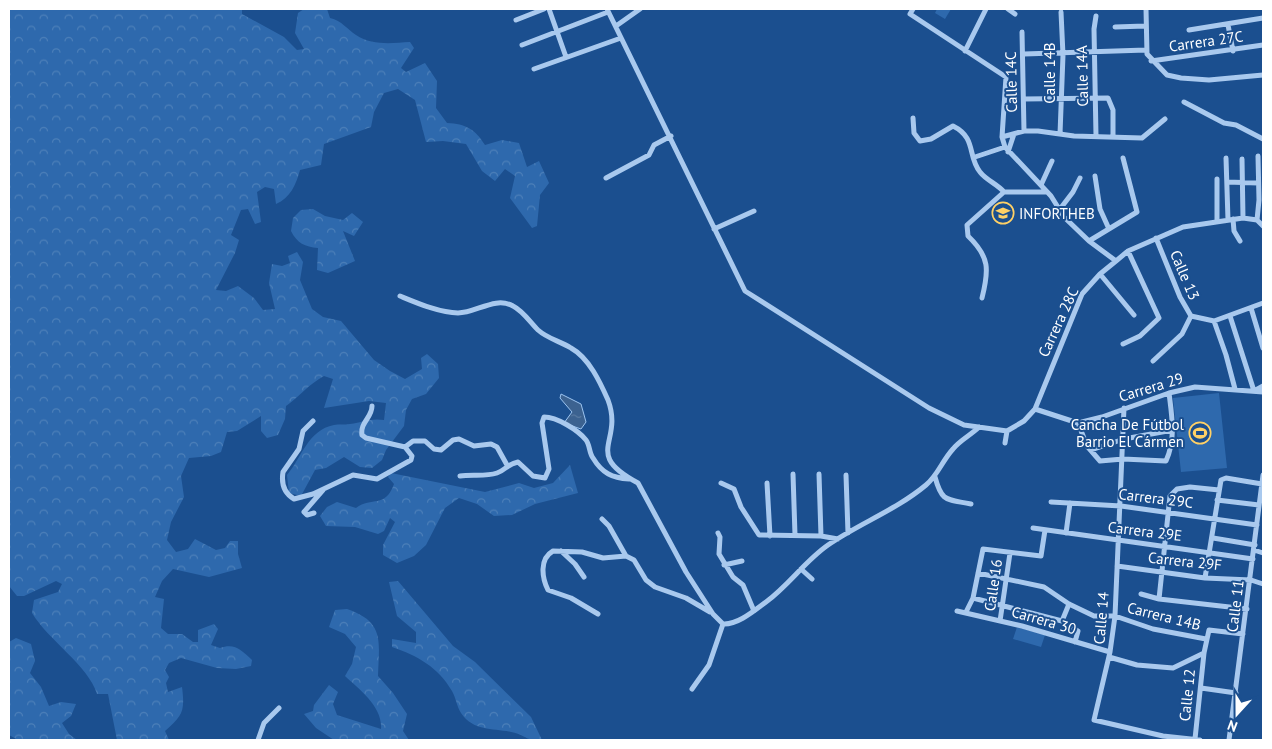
<svg xmlns="http://www.w3.org/2000/svg" width="1272" height="749" viewBox="0 0 1272 749" font-family="'PT Sans',sans-serif">
<defs>
<pattern id="forest-crowns" width="20" height="18" patternUnits="userSpaceOnUse" patternTransform="scale(1.25)"><rect width="20" height="18" fill="#2e69ad"/><path d="M2 6a3 3 0 1 1 6 0M12 15a3 3 0 1 1 6 0" fill="none" stroke="#4d80b9"/></pattern>
<pattern id="water-ripples" width="26" height="14" patternUnits="userSpaceOnUse" patternTransform="scale(1.25)"><rect width="26" height="14" fill="#3c6290"/><path d="M2 4q2-2 4 0t4 0M15 11q2-2 4 0t4 0" fill="none" stroke="#597aa1"/></pattern>
</defs>
<rect width="100%" height="100%" fill="#1b4f8f"/>
<!-- forest -->
<path fill="url(#forest-crowns)" d="M9 9H242V14L284 37 297 50 304 49 295 33 298 13 304 9H327L330 18C342 21 347 29 356 35 372 46 393 43 410 42L414 48 401 68 406 72 425 63 437 81 436 108 447 123C466 124 475 129 485 145L502 140 519 143 527 167 539 161 549 183 540 195 537 226 532 228 510 198 515 176 505 169 495 181 482 171 466 144 443 141 426 142 415 100 398 89 384 93 374 112 371 127 324 144 321 165 300 170C296 185 290 198 276 204L274 189 265 187 257 192 261 222 255 224 248 209 241 210 231 235 239 240 235 253 216 290 226 291 238 286 254 298 263 310 275 309 269 283 272 264 282 266 290 263 288 256 297 252 303 262 300 280 312 309 323 317 341 321 374 360 390 371 405 379 422 369 421 358 427 354 438 364 439 378 426 394 412 399 406 410 404 426 386 450 382 460 372 468 360 467 344 457 326 468 315 470 301 496 289 493 287 475C302 457 308 430 334 425 339 424 344 425 350 424 363 422 371 418 384 420L386 403 369 401 324 408 333 379 324 376C309 384 300 396 286 406L285 419 278 435 267 438 261 431V416L237 431 227 432 221 452 211 456 189 458 181 476 184 497 171 522 167 540 176 552 188 549 195 539 216 550 225 548 230 541H238V554L242 568 209 577 173 569 162 581 155 597 164 599 161 628 168 634H182L193 642H198V630L214 624 218 629 211 645 220 648C235 643 241 650 252 660L251 666 236 669 217 668 181 658 169 663 165 670 169 677 166 683 168 692 182 687C185 711 183 715 165 731L169 740H117L108 694H97C88 665 49 641 32 613L34 600 58 592 62 584 56 581 24 596H17L9 586Z
M313 209 325 216 343 220 352 213 363 222 354 236 343 231 355 261 328 273 317 270 318 248C305 247 297 243 291 231L293 218 301 210Z
M570 465 578 493 535 504 512 515 494 516 477 504 459 498 445 508 426 545 414 556 397 563 383 555V545L395 522 390 518 384 531 378 534 355 527 326 526 320 516 327 507 337 502 356 508C372 496 385 509 394 484L388 477 391 473 485 492 519 483 534 488 553 483Z
M398 581 453 646 475 662 531 717 542 740C529 740 531 740 521 735 500 726 476 735 461 713 457 707 456 698 452 691 438 667 418 656 392 647V639L416 643V632L397 616 389 582Z
M347 609C385 622 379 641 378 676L393 693 407 714 403 731 409 740H334L316 728 304 714 313 711 314 705 329 685 338 692 333 704 337 715 381 729C383 707 359 689 345 676L352 664 356 647 345 634 329 627 335 610Z
M16 638 31 644 35 661 30 673 41 687 49 706 61 702 76 704 71 716 62 723 69 734 77 740H18L9 735V642Z"/>
<!-- park -->
<path fill="#2e69ad" d="M937 9H951L945 19 935 13Z
M1219 393 1227 468 1181 472 1173 398Z
M1017 627 1045 635 1041 647 1013 639Z"/>
<!-- water -->
<path fill="url(#water-ripples)" stroke="#9cc4f0" d="M561 394 581 404 586 422 581 429 564 423 572 412 560 398Z"/>
<g fill="none" stroke-linecap="round" stroke-linejoin="round">
<!-- street -->
<path stroke="#a9c9ee" stroke-width="5" d="M549 9 566 57
M607 9 745 291 929 408 964 425 1007 431 1024 421 1035 409 1082 294 1100 274 1116 261 1128 251 1183 227 1243 218 1257 220 1263 226
M913 9 910 14 1006 77 1002 137 1005 147 1051 196 1064 217 1089 241 1116 261
M1008 9 1015 14
M1146 9 1147 54 1167 75 1181 78 1209 80 1263 75
M516 20 544 9
M1228 25 1233 51
M616 26 640 9
M1115 27 1145 26
M1189 30 1263 18
M1022 32 1024 131
M522 45 608 12
M965 51 986 9
M1024 54 1146 50
M1151 61 1263 45
M534 69 621 38
M1024 99 1108 98 1113 110V136
M1184 102 1224 123 1236 125 1263 139
M913 118 914 133 920 141 931 139 953 126C977 138 967 156 980 172 986 180 997 184 1004 192
M1060 134 1063 55 1061 12
M1096 136 1094 29 1096 16
M1002 137 1024 131H1038L1074 136 1142 138 1165 119
M1008 152 1014 134
M975 157 1005 147
M1226 158 1228 220
M1242 159 1243 218
M1095 176 1100 209 1109 229
M606 178 649 155 654 145 671 136
M1227 182 1258 183
M1041 185 1052 161
M1060 209 1073 192 1080 178
M1233 219 1234 231 1240 241
M1257 220 1259 200 1258 156
M1217 221V179
M714 229 754 211
M1156 238 1180 297 1191 316 1214 321 1263 303
M1089 241 1137 212 1123 158
M1100 274 1134 315
M400 296C417 303 440 313 458 313 476 313 495 296 513 306 523 311 530 322 538 330 548 339 560 341 571 348 589 358 600 382 608 400 624 443 582 453 638 483L686 572 713 614 723 624C738 625 755 610 766 602 789 585 805 561 828 545 860 523 896 510 926 485 938 475 942 461 953 449 960 440 971 435 979 427
M982 298C989 270 990 257 968 236L967 225 1004 192H1046
M1251 308 1263 348
M1230 316 1254 391 1263 386
M1214 321 1226 355 1235 389
M1123 344 1140 336 1159 318 1128 251
M1153 361 1182 334 1191 316
M372 406C372 418 360 422 362 435L366 438 405 447 413 441H425L434 449 441 450 453 440 459 439 474 446 491 444 497 447 507 465
M1124 408 1115 616 1110 652 1094 720 1163 736 1200 740
M1035 409 1078 423 1102 417 1169 393 1195 387 1263 392
M313 421 303 431 299 449 283 472C281 484 284 493 294 499L313 494 353 475 377 479 411 460 412 456 405 447
M1078 423 1087 446 1100 461 1123 459 1166 461C1176 439 1172 417 1169 393
M1005 443 1007 431
M1091 450 1124 439 1173 430
M793 474 795 535
M819 474 821 536
M846 475 848 533
M460 476C472 474 485 477 497 473 506 470 507 464 518 462L533 476 545 478 549 469 542 423 544 417C557 417 578 430 586 440 590 445 589 453 593 458 602 473 612 478 629 479
M935 477C942 503 947 499 971 504
M721 483 734 489 741 507 759 535 821 536 838 539
M767 483 770 536
M1217 500 1259 505
M1051 502 1121 506 1257 525
M314 513 307 515 304 512 323 490
M602 519 609 526 626 556
M1033 528 1253 559
M718 533 720 537 719 554 733 577 743 585 754 611
M1066 533 1070 503
M1213 538 1255 545
M1254 550 1263 553
M561 551 575 564 584 577
M724 565 742 561
M1117 566 1205 578 1251 580 1263 584
M801 569 812 579
M978 573 1044 587 1069 604 1094 616H1115L1153 629 1206 639
M1205 578 1221 480 1226 478 1262 484
M1141 594 1159 599 1247 609
M973 598 1062 621 1078 631 1075 642
M1159 599 1170 496 1177 489 1190 487 1219 490
M957 611 1022 626 1110 652
M966 612 973 598 983 549 1041 556 1045 530
M598 614 571 598 548 590C542 578 539 559 553 551L582 552 603 558 626 556 634 560 646 580 655 587 686 598 710 612
M1000 621 1010 553
M1062 621 1069 604
M1109 657 1137 665 1173 668 1204 653
M1201 688 1236 693
M692 689 709 665 723 624
M1195 739 1204 653 1209 630 1243 634
M258 740 264 723 279 708
M1229 740 1263 475"/>
</g>
<!-- icons -->
<defs>
<g id="school-ring" transform="scale(1.125)"><circle r="9.5" fill="#1b4f8f" stroke="#ffd166" stroke-width="1.5"/><path d="M0-5L7-2L0 1L-7-2ZM-4 1L0 2.5L4 1V4Q0 6-4 4Z" fill="#ffd166"/></g>
<g id="stadium-ring" transform="scale(1.125)"><circle r="9.5" fill="#1b4f8f" stroke="#ffd166" stroke-width="1.5"/><path d="M0-5a6.5 5 0 1 0 0 10a6.5 5 0 1 0 0-10ZM-3.5-1.8h7v3.6h-7Z" fill="#ffd166"/></g>
</defs>
<g fill-rule="evenodd">
<use href="#school-ring" x="1003" y="213"/>
<use href="#stadium-ring" x="1200" y="433"/>
</g>
<g text-anchor="middle" dominant-baseline="central" stroke-width="4" stroke-linejoin="round" paint-order="stroke">
<!-- street labels -->
<g font-size="15" fill="#fff" stroke="#1b4f8f">
<text transform="translate(1206 41) rotate(-8)">Carrera 27C</text>
<text transform="translate(1049 73) rotate(-90)">Calle 14B</text>
<text transform="translate(1082 76) rotate(-91)">Calle 14A</text>
<text transform="translate(1011 82) rotate(-91)">Calle 14C</text>
<text transform="translate(1185 275) rotate(67)">Calle 13</text>
<text transform="translate(1058 322) rotate(-65)">Carrera 28C</text>
<text transform="translate(1151 387) rotate(-17)">Carrera 29</text>
<text transform="translate(1156 498) rotate(7)">Carrera 29C</text>
<text transform="translate(1145 531) rotate(7)">Carrera 29E</text>
<text transform="translate(1185 561) rotate(6)">Carrera 29F</text>
<text transform="translate(993 585) rotate(-82)">Calle 16</text>
<text transform="translate(1235 606) rotate(-83)">Calle 11</text>
<text transform="translate(1164 616) rotate(14)">Carrera 14B</text>
<text transform="translate(1101 618) rotate(-85)">Calle 14</text>
<text transform="translate(1044 620) rotate(16)">Carrera 30</text>
<text transform="translate(1187 695) rotate(-84)">Calle 12</text>
</g>
<!-- poi labels -->
<g font-size="15" fill="#fff" stroke="#1b4f8f" text-anchor="start">
<text x="1019" y="213">INFORTHEB</text>
<text x="1184" y="424" text-anchor="end">Cancha De Fútbol<tspan x="1184" dy="17">Barrio El Cármen</tspan></text>
</g>
</g>
<!-- border -->
<rect width="1272" height="749" fill="none" stroke="#ffffff" stroke-width="20"/>
<!-- north arrow -->
<g transform="translate(1237 714) rotate(201)" stroke="#1b4f8f" stroke-width="4" paint-order="stroke">
<path d="M0-4L9 19L0 12L-9 19Z" fill="#ffffff"/>
<text y="-8" font-size="14" font-weight="bold" text-anchor="middle" fill="#ffffff">N</text>
</g>
</svg>
